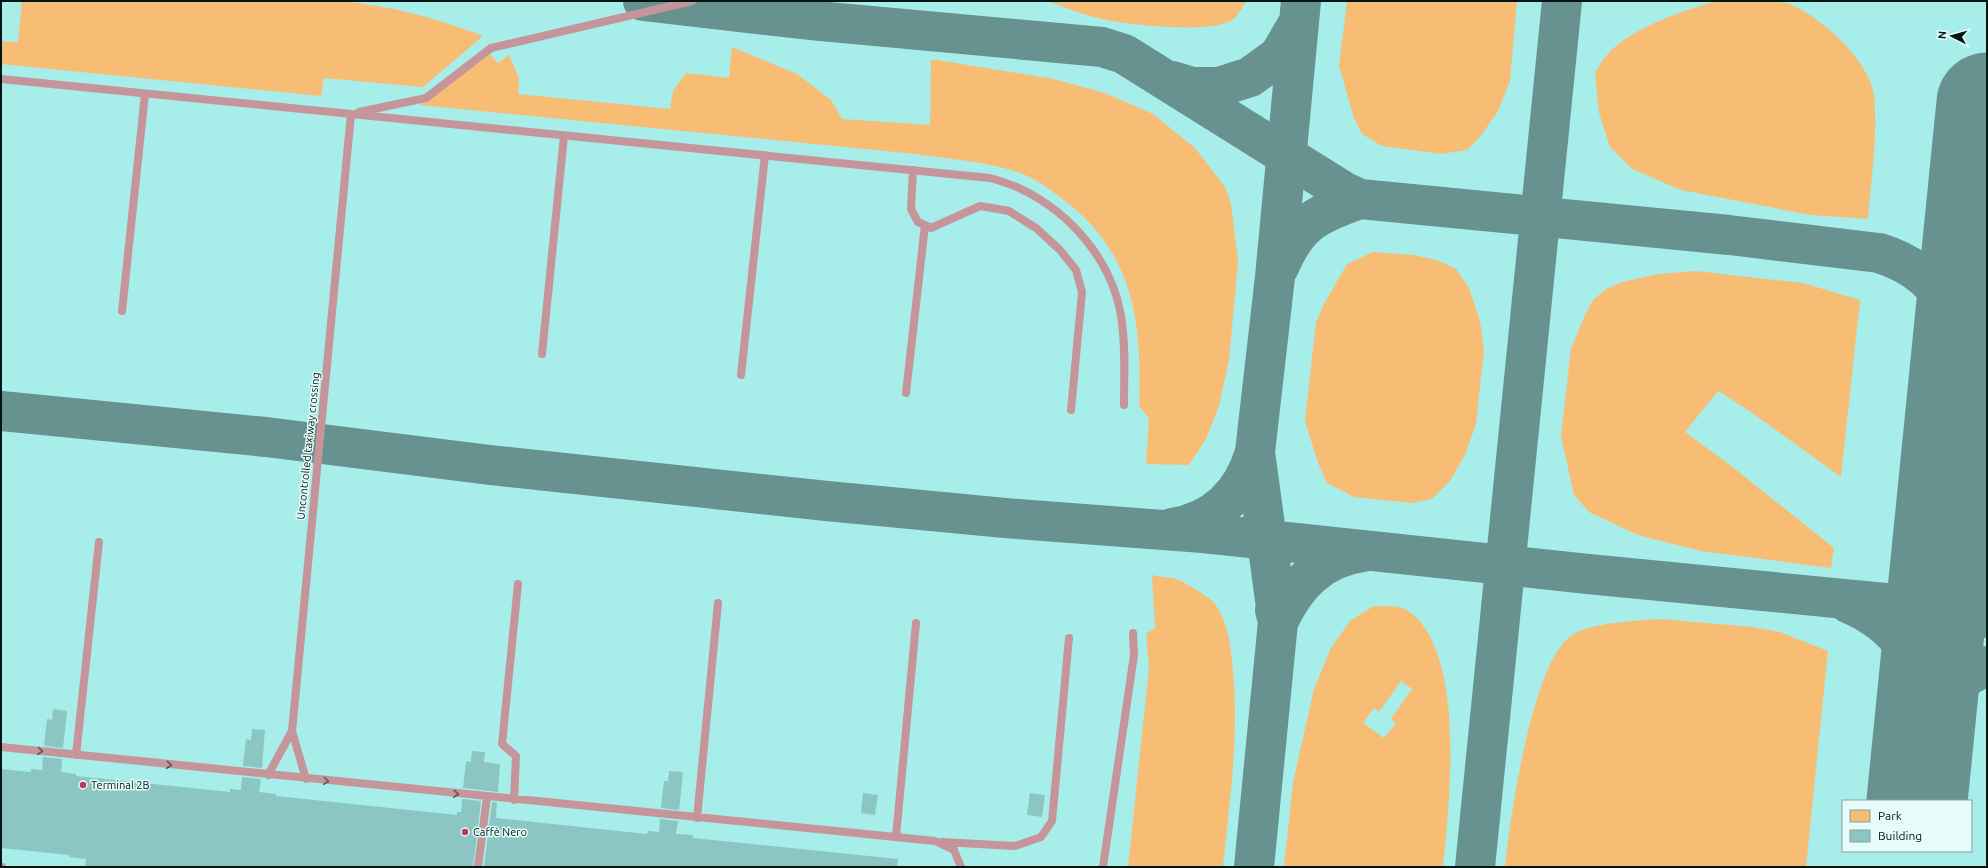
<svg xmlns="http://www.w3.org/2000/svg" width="1988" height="868" viewBox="0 0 1988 868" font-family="Ubuntu,sans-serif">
<rect width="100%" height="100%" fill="#bbf7f4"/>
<!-- built -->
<path fill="#a7ede9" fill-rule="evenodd" d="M1 1H1987V867H1ZM1843 801H1971V851H1843Z"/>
<!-- green -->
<path fill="#f8bd74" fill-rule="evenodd" d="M22 1H339C387 5 437 18 483 36L423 87 324 78 321 96 1 64V41L18 42Z
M1048 1H1246C1243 7 1236 19 1229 22 1203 33 1126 25 1098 18 1081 14 1064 7 1048 1Z
M1347 1H1517L1510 81 1498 111 1480 137 1467 150 1441 154 1382 146 1362 134 1354 118 1339 66Z
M1720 1C1741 1 1766 0 1786 3 1818 13 1870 61 1874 95 1878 134 1871 180 1868 219L1811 215 1681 190 1632 169 1610 147 1599 113 1595 73C1599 67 1602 60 1607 55 1628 30 1688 7 1720 1Z
M732 47 797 74 831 100 842 119 930 125 931 59 1054 79 1105 93 1153 114 1195 148 1225 187 1231 203 1238 261 1229 360 1219 406 1206 439 1189 465 1146 464 1149 418 1139 406C1142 322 1134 251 1061 198 1047 187 1031 176 1014 171 982 161 948 159 915 154L420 105 487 51 498 63 509 55 519 78 518 94 670 109 673 91 686 73 729 78Z
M1373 252 1413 255 1437 260 1456 269 1469 288 1480 321 1484 349 1476 424 1465 455 1450 481 1432 499 1412 503 1354 497 1327 483 1318 463 1305 421 1316 322 1325 302 1347 264Z
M1696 271 1803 283 1860 300 1841 477 1748 410 1718 391 1685 432 1730 465 1834 548 1831 568 1701 551 1638 535 1589 512 1574 495 1561 437 1571 348 1586 313 1593 300 1606 289 1622 282 1659 274Z
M1152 575C1161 577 1171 577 1179 580 1187 584 1210 597 1215 604 1227 620 1230 642 1232 661 1240 732 1230 797 1223 867H1128L1149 668 1146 634 1155 628Z
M1374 606C1383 607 1397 605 1405 609 1468 646 1449 805 1443 867H1284L1293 783 1314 689 1331 648 1350 621ZM1401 681 1412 689 1391 719 1396 723 1384 738 1363 723 1374 708 1379 712Z
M1661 619 1752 627 1780 632 1828 651 1806 867H1505C1510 819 1532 661 1572 635 1593 622 1636 621 1661 619Z"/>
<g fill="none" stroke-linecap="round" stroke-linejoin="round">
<!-- taxiway -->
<path stroke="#689290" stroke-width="40" d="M643 1 819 21 1102 47 1124 54 1343 191 1360 199 1729 235 1879 253C1912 263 1940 284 1953 318 1958 331 1959 347 1961 360
M1172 81 1192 87H1219L1250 77 1279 56 1299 22
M1279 267C1297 224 1316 214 1360 199
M1 411 266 437 490 465 827 501 1005 518 1203 533 1588 574 1937 608 1980 615 1987 618
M1172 528C1216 521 1243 493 1255 452V455
M1848 603C1902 626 1920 661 1926 717
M1275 610 1278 622C1296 584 1320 558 1363 552
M1923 749C1927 709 1951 681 1987 666
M1254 867 1278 622 1255 452 1275 277 1301 1
M1475 867 1562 1"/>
<!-- runway -->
<path stroke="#689290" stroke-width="101" d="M1917 801 1987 103"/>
</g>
<!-- building -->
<path fill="#8bc6c3" d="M53 709 67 711 63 748 44 746 47 719 52 720Z
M252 729 265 730 262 768 243 766 246 739 251 740Z
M472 751 485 752 484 762 500 764 498 792 463 788 466 761 471 762Z
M43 757 62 759 61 772 76 774V776L230 792V789L241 790 242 777 261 779 259 792 276 794V796L457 815V812H461L462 799 481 801 473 867H85L86 859 69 857V855L1 848V769L31 772V769L42 770Z
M669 771 683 772 679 810 661 808 664 781H668Z
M863 793 878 795 875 815 861 813Z
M1030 793 1045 795 1042 817 1027 815Z
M492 802H497L496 818 647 834 648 831 659 832 660 819 678 821 676 834 693 835V838L898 859 897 867H484Z"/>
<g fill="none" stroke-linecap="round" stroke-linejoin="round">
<!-- service -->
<path stroke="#c5959a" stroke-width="8" d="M1 79 990 178C1000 181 1011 184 1021 189 1071 213 1112 261 1121 316 1126 345 1124 376 1124 405
M359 112 426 98 491 48 692 1
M913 170 911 209 918 222 931 228 980 206 1009 211 1036 228 1060 250 1076 270 1082 292 1071 410
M122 311 145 94
M542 354 564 136
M741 375 765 155
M906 393 925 225
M292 731 351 114
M1 747 935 841 954 850 961 867
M76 755 99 542
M268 775 292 731 306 779
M514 800 516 756 502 744 518 584
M697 818 718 603
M896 837 916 623
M942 842 1015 846 1041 837 1052 821 1069 638
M1 867H2
M478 867 487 797
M1103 867 1134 655 1133 633"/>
</g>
<!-- one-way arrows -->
<defs><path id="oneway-chevron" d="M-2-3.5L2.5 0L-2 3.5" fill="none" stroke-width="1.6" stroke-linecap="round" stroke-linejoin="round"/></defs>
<g stroke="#625658">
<use href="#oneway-chevron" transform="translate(40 751) rotate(6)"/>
<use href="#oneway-chevron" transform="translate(169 765) rotate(6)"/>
<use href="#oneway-chevron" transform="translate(326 781) rotate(6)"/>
<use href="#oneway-chevron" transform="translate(456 794) rotate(6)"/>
</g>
<!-- markers -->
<g fill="#c53658" stroke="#e5fcfb" stroke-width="1.5">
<circle cx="83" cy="785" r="4"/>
<circle cx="465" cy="832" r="4"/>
</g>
<g text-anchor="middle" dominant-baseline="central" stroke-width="3" stroke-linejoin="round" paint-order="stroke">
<!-- street labels -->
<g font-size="11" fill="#001615" stroke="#e5fcfb">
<text transform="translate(308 446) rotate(-84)">Uncontrolled taxiway crossing</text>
</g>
<!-- poi labels -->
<g font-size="11" fill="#001615" stroke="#e5fcfb" text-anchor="start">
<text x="91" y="785">Terminal 2B</text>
<text x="473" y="832">Caffè Nero</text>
</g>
</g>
<!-- border -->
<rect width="1988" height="868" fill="none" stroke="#001615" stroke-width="4"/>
<!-- legend -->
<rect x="1842" y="800" width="130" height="52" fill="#e5fcfb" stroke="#89a09f"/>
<rect x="1850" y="810" width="20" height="12" fill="#f8bd74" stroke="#89a09f"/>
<text x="1878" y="820" font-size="12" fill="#001615">Park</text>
<rect x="1850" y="830" width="20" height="12" fill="#8bc6c3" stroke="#89a09f"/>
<text x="1878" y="840" font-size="12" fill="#001615">Building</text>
<!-- north arrow -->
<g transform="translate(1952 36) rotate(276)" stroke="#e5fcfb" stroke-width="3" paint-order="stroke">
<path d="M0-3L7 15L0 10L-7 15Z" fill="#001615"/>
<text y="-6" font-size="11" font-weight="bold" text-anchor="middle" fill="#001615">N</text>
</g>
</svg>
